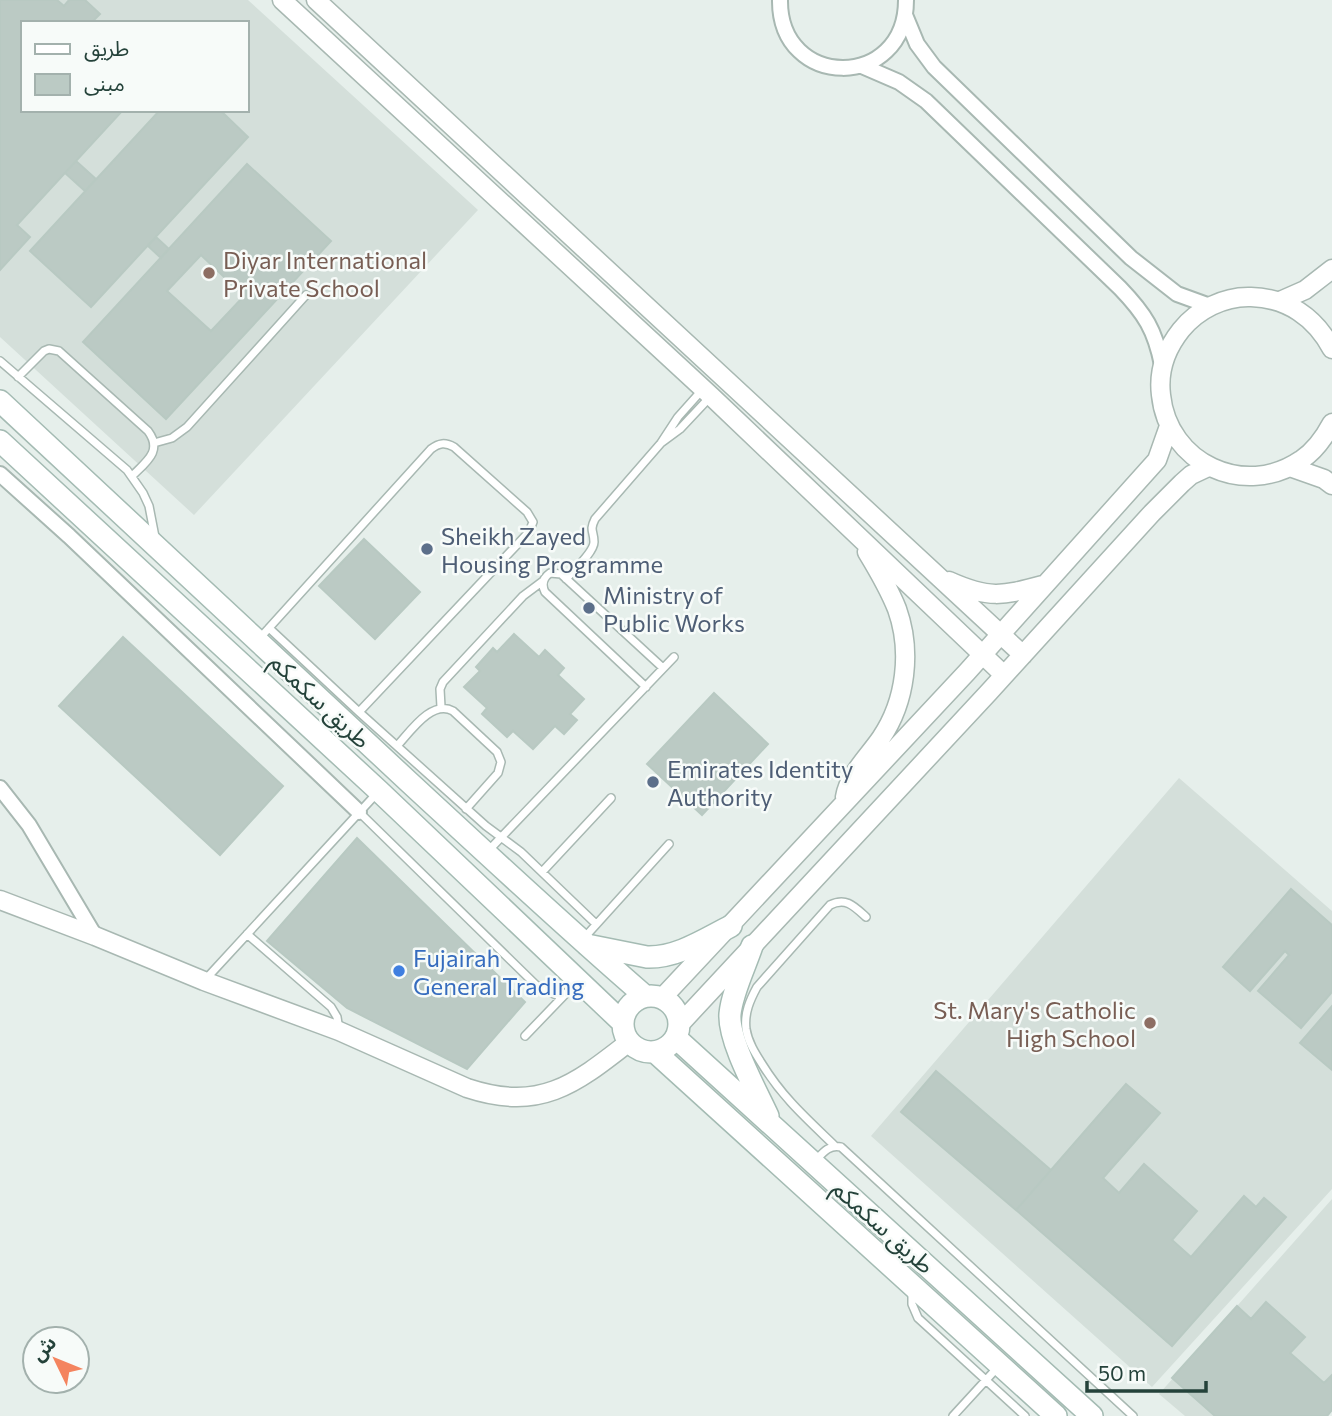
<svg xmlns="http://www.w3.org/2000/svg" width="1332" height="1416" viewBox="0 0 1332 1416" font-family="Commissioner,'Noto Sans Arabic',sans-serif">
<rect width="100%" height="100%" fill="#e6efeb"/>
<!-- built -->
<path fill="#d4dfda" fill-rule="evenodd" d="M0 0H248L478 210 194 515 0 337ZM23 23H247V110H23Z
M1179 778 1332 911V1189L1152 1387 871 1136Z
M1332 1199V1410L1327 1416H1185L1159 1394Z"/>
<!-- building -->
<path fill="#bbcac4" stroke="#b8c9c2" stroke-width="2" fill-rule="evenodd" d="M0 0H57L64 6 69 0H85L100 14 91 23H23V110H123L17 225 30 237 0 270Z
M160 110H220L248 137 91 307 30 251Z
M76 161 96 179 85 191 65 173Z
M247 164 331 241 166 419 83 342ZM201 255 244 296 211 331 167 291Z
M156 237 169 249 161 258 148 246Z
M364 539 420 592 375 639 319 586Z
M514 634 539 657 545 650 564 668 558 675 584 699 570 714 577 720 564 734 555 726 533 749 513 731 507 737 482 714 487 708 464 687 480 671 476 667 493 648 497 652Z
M123 637 283 786 220 855 59 706Z
M714 693 768 744 702 815 647 764Z
M357 838 525 1002 467 1069 347 1008 267 941Z
M1291 889 1332 925V992L1301 1028 1258 991 1289 955 1285 951 1250 991 1223 967Z
M1332 1006V1070L1300 1043Z
M936 1071 1051 1170 1016 1210 901 1112Z
M1126 1084 1160 1113 1103 1178 1119 1193 1144 1164 1197 1211 1172 1240 1191 1257 1244 1196 1256 1207 1264 1198 1286 1217 1172 1346 1016 1210Z
M1266 1302 1305 1337 1290 1353 1324 1383 1332 1375V1410L1327 1416H1215L1172 1378 1237 1306 1251 1319Z"/>
<g fill="none" stroke-linecap="round" stroke-linejoin="round">
<!-- service casing -->
<g stroke="#a8b8b2" stroke-width="10">
<path id="service" d="M0 361 127 470 143 493 149 506 155 537
M18 377 44 351 49 349 59 351 148 431C163 451 146 462 132 476
M154 443 172 438 187 427 306 295
M661 443 680 429 711 396
M566 579C574 570 594 552 594 542 594 531 589 531 595 519L661 443 678 417 703 389
M269 628 359 712 486 826 521 852 596 924
M259 639 431 449C439 443 445 442 454 447L527 512 533 522 529 532 359 712
M646 687 545 592C541 584 543 578 550 573L561 574 663 668
M441 707 440 689 443 682 523 596 543 581
M397 746C410 732 432 699 453 711L497 752 501 762 498 773 466 809
M359 812 536 985 542 989 562 997
M489 850 674 657
M542 872 611 798
M247 934 331 1007 337 1017 339 1030
M584 938 669 844
M204 981 378 792
M525 1036 576 983
M835 1146C806 1118 783 1098 762 1064 755 1053 748 1042 746 1029 744 1013 750 1000 757 987L830 905C846 897 854 906 866 917
M814 1162C822 1154 828 1144 841 1147L1133 1416
M912 1293V1304L918 1318 1025 1416
M953 1416 997 1368"/>
</g>
<!-- minor casing -->
<g stroke="#a8b8b2" stroke-width="18">
<path id="minor" d="M780 0C779 90 906 91 906 0
M905 15 917 44 934 67 1131 258 1177 294 1210 306
M862 66 899 82 926 101 1120 288C1145 314 1155 330 1162 365
M0 474 69 536 359 812
M0 788 29 825 95 936"/>
</g>
<!-- tertiary casing -->
<g stroke="#a8b8b2" stroke-width="21">
<path id="tertiary" d="M282 0 711 396 1004 675
M316 0 1023 655
M1280 301 1305 290 1332 269
M1332 349C1315 317 1287 298 1251 297 1224 296 1197 310 1181 330 1166 349 1158 371 1161 395 1168 463 1244 499 1301 460 1315 451 1324 438 1332 423
M1290 467 1324 479 1332 485
M949 581C989 599 1002 596 1043 585
M845 797C849 774 868 757 881 738 906 701 912 651 897 609 889 589 878 570 867 552
M0 900 95 936 204 981 339 1031 467 1088C540 1112 574 1085 629 1042
M662 998 967 672 1157 460 1169 426
M680 1024 989 692 1152 513 1182 483 1191 475 1208 467"/>
</g>
<!-- secondary casing -->
<g stroke="#a4bbb3" stroke-width="24">
<path id="secondary" d="M0 401C138 528 273 656 410 783 488 855 565 927 645 996
M0 441 379 791 622 1022
M587 945 647 957C677 958 705 939 731 926
M752 946C745 967 732 993 730 1014 728 1040 757 1092 768 1116
M623 1024a28 28 0 1 1 56 0a28 28 0 1 1-56 0Z
M676 1038 1092 1416
M655 1052 1056 1416"/>
</g>
<!-- service -->
<use href="#service" stroke="#fff" stroke-width="7"/>
<!-- minor -->
<use href="#minor" stroke="#fff" stroke-width="14"/>
<!-- tertiary -->
<use href="#tertiary" stroke="#fff" stroke-width="18"/>
<!-- secondary -->
<use href="#secondary" stroke="#fff" stroke-width="21"/>
</g>
<!-- markers -->
<g fill="#8d6e63" stroke="#f7fbf9" stroke-width="2.5">
<circle cx="209" cy="273" r="7"/>
<circle cx="1150" cy="1023" r="7"/>
</g>
<g fill="#5c6f8a" stroke="#f7fbf9" stroke-width="2.5">
<circle cx="427" cy="549" r="7"/>
<circle cx="589" cy="608" r="7"/>
<circle cx="653" cy="782" r="7"/>
</g>
<circle fill="#3f7fe0" stroke="#f7fbf9" stroke-width="2.5" cx="399" cy="971" r="7"/>
<g text-anchor="middle" dominant-baseline="central" stroke-width="5" stroke-linejoin="round" paint-order="stroke">
<!-- education labels -->
<g font-size="24" fill="#785e54" stroke="#f7fbf9" text-anchor="start">
<text x="223" y="259">Diyar International<tspan x="223" dy="28">Private School</tspan></text>
<text x="1136" y="1009" text-anchor="end">St. Mary's Catholic<tspan x="1136" dy="28">High School</tspan></text>
</g>
<!-- service labels -->
<g font-size="24" fill="#4e5e75" stroke="#f7fbf9" text-anchor="start">
<text x="441" y="535">Sheikh Zayed<tspan x="441" dy="28">Housing Programme</tspan></text>
<text x="603" y="594">Ministry of<tspan x="603" dy="28">Public Works</tspan></text>
<text x="667" y="768">Emirates Identity<tspan x="667" dy="28">Authority</tspan></text>
</g>
<!-- street labels -->
<g font-size="24" fill="#24423a" stroke="#f7fbf9">
<text transform="translate(321 700) rotate(43)">طريق سكمكم</text>
<text transform="translate(884 1226) rotate(42)">طريق سكمكم</text>
</g>
<!-- shop labels -->
<g font-size="24" fill="#366cbe" stroke="#f7fbf9" text-anchor="start">
<text x="413" y="957">Fujairah<tspan x="413" dy="28">General Trading</tspan></text>
</g>
</g>
<!-- legend -->
<rect x="21" y="21" width="228" height="91" fill="#f7fbf9" stroke="#a3b1ad" stroke-width="2"/>
<rect x="35" y="44" width="35" height="10" fill="#ffffff" stroke="#a3b1ad" stroke-width="2"/>
<text x="84" y="56" font-size="21" fill="#24423a">طريق</text>
<rect x="35" y="74" width="35" height="21" fill="#bbcac4" stroke="#a3b1ad" stroke-width="2"/>
<text x="84" y="91" font-size="21" fill="#24423a">مبنى</text>
<!-- north arrow -->
<g transform="translate(56 1360) rotate(313)"><circle r="33" fill="#f7fbf9" stroke="#a3b1ad" stroke-width="2"/>
<path d="M0-5L12 26L0 18L-12 26Z" fill="#f4845f"/>
<text y="-10" font-size="19" font-weight="bold" text-anchor="middle" fill="#24423a">ش</text>
</g>
<!-- scale -->
<path d="M1087 1381v10h119v-10" fill="none" stroke="#24423a" stroke-width="3.5"/>
<text x="1098" y="1381" font-size="21" fill="#24423a" stroke="#f7fbf9" stroke-width="5" paint-order="stroke">50 m</text>
</svg>
